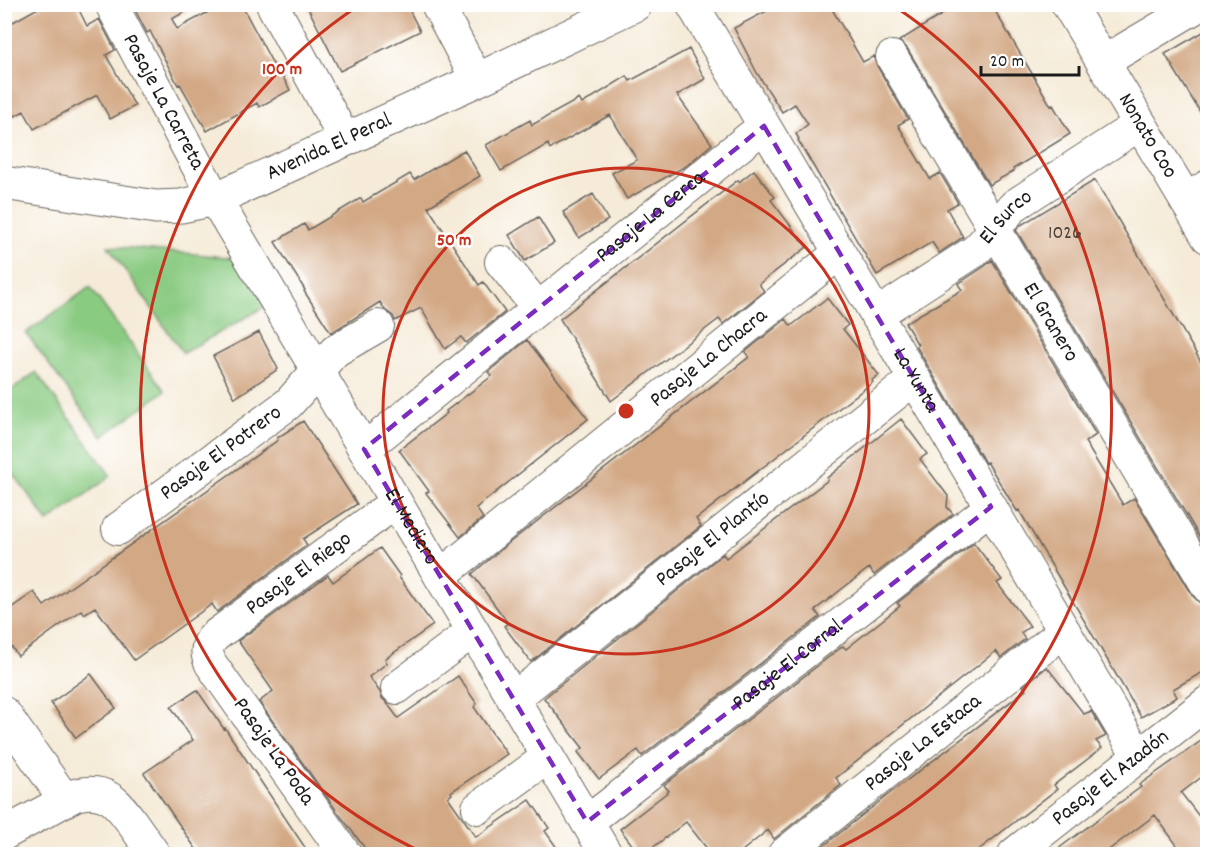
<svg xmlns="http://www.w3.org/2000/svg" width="1212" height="859" viewBox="0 0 1212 859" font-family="Dekko,sans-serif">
<rect width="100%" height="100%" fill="#fff"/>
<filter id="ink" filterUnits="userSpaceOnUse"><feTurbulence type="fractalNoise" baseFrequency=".0167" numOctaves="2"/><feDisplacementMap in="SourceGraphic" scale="12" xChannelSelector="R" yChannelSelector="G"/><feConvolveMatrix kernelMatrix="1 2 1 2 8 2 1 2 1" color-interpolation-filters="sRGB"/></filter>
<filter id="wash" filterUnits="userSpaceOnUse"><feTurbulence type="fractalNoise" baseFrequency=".008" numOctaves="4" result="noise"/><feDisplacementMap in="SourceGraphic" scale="24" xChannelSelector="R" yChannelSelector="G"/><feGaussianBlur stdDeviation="1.35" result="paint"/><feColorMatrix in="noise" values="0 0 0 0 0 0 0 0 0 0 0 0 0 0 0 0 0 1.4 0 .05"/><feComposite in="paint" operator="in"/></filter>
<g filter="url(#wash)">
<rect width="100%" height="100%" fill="#f5ebd8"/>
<!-- green -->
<path fill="#8acb82" stroke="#53744f" stroke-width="1.5" d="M108 246 237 258 270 304 183 353Z
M90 287 165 391 102 437 26 333Z
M36 372 111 476 48 522 5 462V395Z"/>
<g id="blocks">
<!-- building -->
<path fill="#d3a985" d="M45 4H76L87 26 99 19 115 50 106 55 135 106 110 119 97 95 34 129 24 111 4 122V27Z
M132 4H199L172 19 177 29 223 4H241L274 66 276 65 290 90 259 107 257 103 207 131 180 84 178 85 150 31 147 33Z
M306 4H406L420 31 340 71Z
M780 4H829L863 62 874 56 877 66 908 119 898 125 930 179 940 173 958 203 947 209 963 237 939 253 932 242 877 275 798 140 799 139 796 134 808 124 795 104 782 112 757 73 734 28Z
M959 4H991L1051 106 1053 105 1070 134 1013 169 1014 171 989 185 907 48 899 41Z
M1208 29V125L1165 54Z
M689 49 705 79 677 95 712 144 686 166 627 199 612 173 637 160 610 115 550 149 548 144 501 171 486 145 530 120 532 125 579 99 582 104 627 76 630 81Z
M464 150 480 176 428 207 479 285 483 282 505 312 466 343 461 337 445 349 421 308 395 321 393 316 385 310 380 302 331 333 304 291 305 290 275 242 304 224 308 230 361 198 363 202 410 174 414 180Z
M754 170 775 197 771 200 807 247 759 284 764 291 723 324 719 319 611 401 560 319 738 180 739 182Z
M1095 180 1208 374V551L1016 230 1021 225Z
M593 194 608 220 579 238 563 212Z
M538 217 554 243 525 261 509 235Z
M992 260 1096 435 1085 442 1123 505 1134 498 1193 596 1199 602 1208 605V669L1173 689 1177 697 1141 717 1019 510 1017 511 987 462 985 463 916 346 918 345 905 323 962 290 958 284 985 266Z
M827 298 848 325 843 329 879 375 872 380 873 382 696 519 701 526 531 662 504 626 508 623 472 574 505 546 749 357 745 352 786 319 791 326Z
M259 332 278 369 235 398 213 356Z
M527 340 588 419 476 508 483 518 460 537 426 493 429 491 399 450 447 413 446 411 492 376 488 372Z
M901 419 927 454 920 459 948 496 947 507 953 514 874 575 869 568 815 610 820 617 642 756 638 750 599 779 578 752 583 748 544 698 723 554 726 558 828 480 827 478Z
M303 421 357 504 303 539 307 545 217 612 212 604 134 660 95 607 84 614 81 610 18 656 4 637V613L34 592 44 606 278 440 277 438Z
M974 543 1002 580 997 583 1030 626 1021 633 1025 639 1001 658 996 651 836 778 841 785 774 839 768 830 737 855H712L686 822 643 855H640L620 829 669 791 664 785 843 646 846 649 900 606 897 603Z
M380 548 400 576 399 577 433 625 385 659 387 663 369 677 380 692 382 698 387 703 398 718 458 676 477 704 474 707 507 754 451 792 452 794 448 797 476 837 530 800 549 828 545 831 562 855H370L339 814 259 702 273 691 238 641 328 575 333 582Z
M1047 667 1084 714 1091 711 1106 736 1096 741 1102 748 1054 785 1057 789 972 855H812L889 794 1026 690 1023 686Z
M91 674 116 708 76 738 51 703Z
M197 690 224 729 225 728 310 855H200L144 773 193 740 171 707Z
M1208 736V772L1181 793 1208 828V855H1184L1155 815 1102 855H1050L1141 787 1139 785Z"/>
</g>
</g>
<g filter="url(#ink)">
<use href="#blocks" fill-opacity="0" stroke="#68645e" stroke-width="1.5"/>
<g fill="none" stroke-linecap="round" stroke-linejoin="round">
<!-- street casing -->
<g stroke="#68645e" stroke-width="34">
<g id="street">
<path id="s1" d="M111 4 215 199 606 854"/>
<path d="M272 4 345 140"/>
<path d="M437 4 477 80"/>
<path id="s2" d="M692 4 1139 757"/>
<path id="s3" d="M892 57 1208 587"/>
<path d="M1103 62 1201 4"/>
<path d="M1185 200 1208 186"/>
<path d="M501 262 538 308"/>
<path id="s4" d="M876 315 975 251C990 237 1000 220 1015 205L1140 124"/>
<path id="s5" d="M364 449 764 126"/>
<path id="s6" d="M118 529 288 404 335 351 378 326"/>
<path id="s7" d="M440 576 839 253"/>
<path d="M397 688 473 631"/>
<path id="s8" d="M513 699 914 379"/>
<path d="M4 713 65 800"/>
<path d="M478 808 548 757"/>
<path id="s9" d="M587 822 991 507"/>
<path d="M4 834 75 795C105 787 117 801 133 824 140 834 147 844 154 854"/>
<path id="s10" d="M345 854 211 664C205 652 206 644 216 635L396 502"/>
<path id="s11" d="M784 854 1064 631"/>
<path id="s12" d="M1014 854 1208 702"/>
</g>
</g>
<!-- secondary casing -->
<g stroke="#68645e" stroke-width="35">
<g id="secondary">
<path id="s13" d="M1068 4 1208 237"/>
<path id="s14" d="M4 183 156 207 181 206 215 199 477 80 636 4"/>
</g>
</g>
<!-- street -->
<use href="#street" stroke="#fff" stroke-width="32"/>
<!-- secondary -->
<use href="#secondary" stroke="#fff" stroke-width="33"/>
</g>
</g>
<!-- marked area -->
<path fill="none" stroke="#7b2cbf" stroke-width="4.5" stroke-dasharray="12 8" stroke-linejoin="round" d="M764 126 991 507 587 822 364 449Z"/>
<!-- distance rings -->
<g fill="none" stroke="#c8321e" stroke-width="3">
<circle cx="626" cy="411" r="243"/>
<path d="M424 853A486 486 0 0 1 358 6M894 6A486 486 0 0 1 828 853"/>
</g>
<g text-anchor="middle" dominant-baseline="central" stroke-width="5" stroke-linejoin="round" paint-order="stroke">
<!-- number labels -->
<g font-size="20" fill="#4a3f36">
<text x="1065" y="234">1026</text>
</g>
<!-- street labels -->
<g font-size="22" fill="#1c1c1c" stroke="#fff">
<text stroke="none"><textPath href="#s1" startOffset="111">Pasaje La Carreta</textPath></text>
<text stroke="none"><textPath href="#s13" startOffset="154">Nonato Coo</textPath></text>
<text stroke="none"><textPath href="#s14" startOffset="339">Avenida El Peral</textPath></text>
<text stroke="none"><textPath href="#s5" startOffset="369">Pasaje La Cerca</textPath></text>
<text stroke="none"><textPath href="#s4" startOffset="164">El Surco</textPath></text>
<text stroke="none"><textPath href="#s3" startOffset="309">El Granero</textPath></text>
<text stroke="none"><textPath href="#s7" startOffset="346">Pasaje La Chacra</textPath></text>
<text stroke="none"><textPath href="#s2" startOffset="438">La Yunta</textPath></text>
<text stroke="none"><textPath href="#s6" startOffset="128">Pasaje El Potrero</textPath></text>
<text stroke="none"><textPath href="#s1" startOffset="603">El Mediero</textPath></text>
<text stroke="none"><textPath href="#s8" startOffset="256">Pasaje El Plantío</textPath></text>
<text stroke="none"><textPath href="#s10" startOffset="368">Pasaje El Riego</textPath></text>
<text stroke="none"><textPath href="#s9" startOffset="255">Pasaje El Corral</textPath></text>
<text stroke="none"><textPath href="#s11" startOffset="178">Pasaje La Estaca</textPath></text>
<text transform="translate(273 752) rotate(55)">Pasaje La Poda</text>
<text stroke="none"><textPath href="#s12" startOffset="123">Pasaje El Azadón</textPath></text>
</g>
</g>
<circle cx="626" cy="411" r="9" fill="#c8321e" stroke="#fff" stroke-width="3"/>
<g font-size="18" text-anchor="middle" font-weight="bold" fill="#c8321e" stroke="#fff" stroke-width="5" stroke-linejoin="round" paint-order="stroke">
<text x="282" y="74">100 m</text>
<text x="454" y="245">50 m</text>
</g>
<!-- margin -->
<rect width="1212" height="859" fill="none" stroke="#fff" stroke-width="24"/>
<!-- scale -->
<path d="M981 66v9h98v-9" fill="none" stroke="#1c1c1c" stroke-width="3"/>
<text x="990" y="66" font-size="18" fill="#1c1c1c" stroke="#ffffff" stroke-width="4.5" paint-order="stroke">20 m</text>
</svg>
